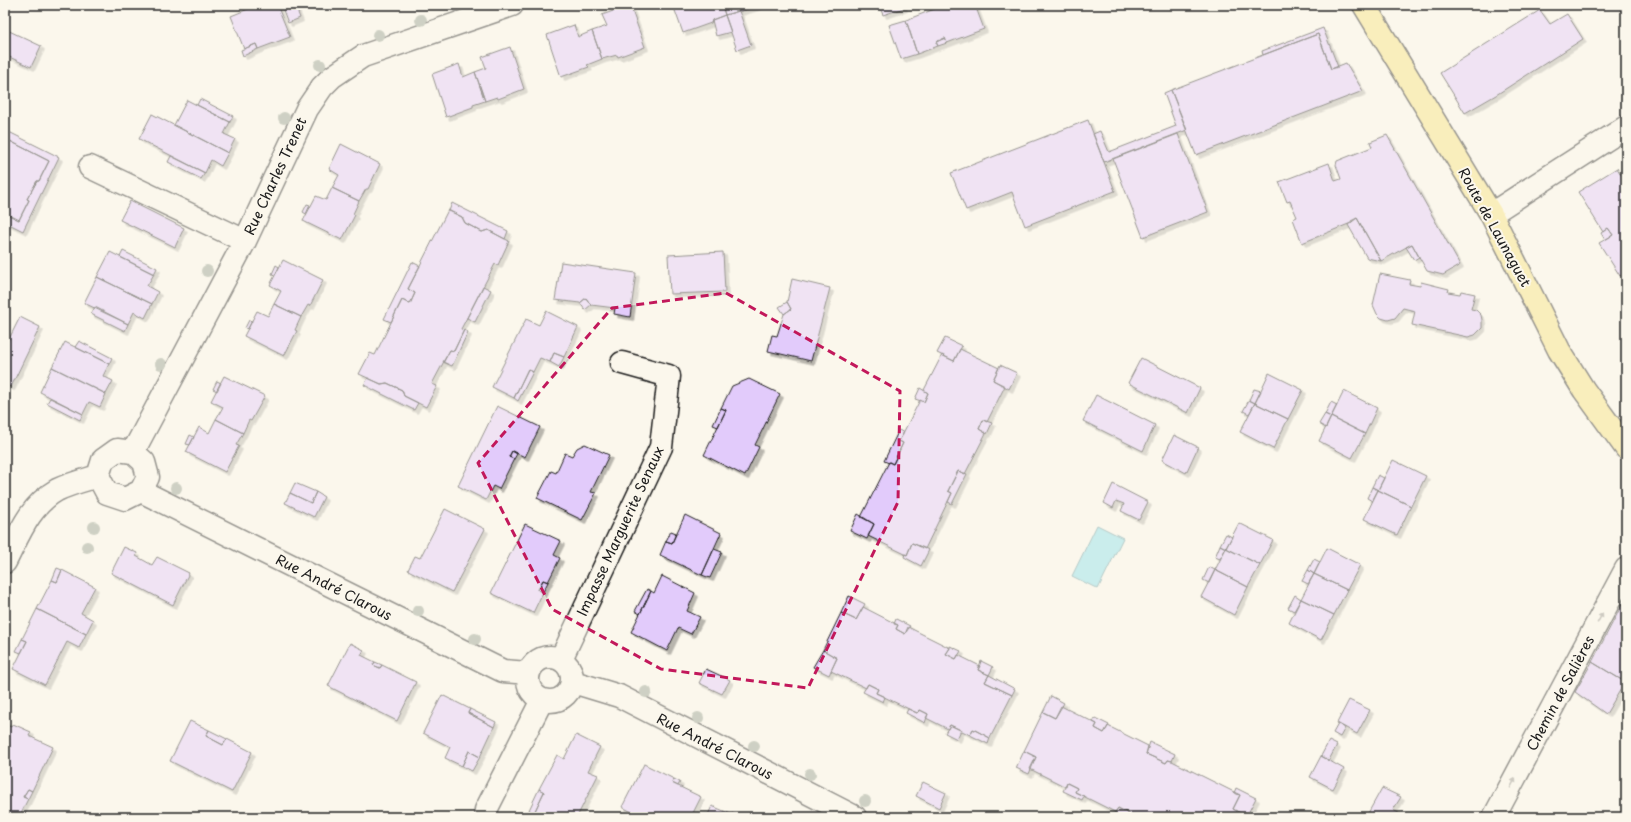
<svg xmlns="http://www.w3.org/2000/svg" width="1631" height="822" viewBox="0 0 1631 822" font-family="'Playpen Sans',sans-serif">
<defs>
<filter id="shadow"><feDropShadow dx="3.5" dy="3.5" stdDeviation="0" flood-color="#0004"/></filter>
</defs>
<rect width="100%" height="100%" fill="#fbf7ec"/>
<filter id="ink" filterUnits="userSpaceOnUse"><feTurbulence type="fractalNoise" baseFrequency=".025" numOctaves="2"/><feDisplacementMap in="SourceGraphic" scale="8" xChannelSelector="R" yChannelSelector="G"/><feConvolveMatrix kernelMatrix="1 2 1 2 8 2 1 2 1" color-interpolation-filters="sRGB"/></filter>
<g filter="url(#ink)">
<!-- water -->
<path fill="#8fdfea" stroke="#619198" d="M1097 525 1123 538 1098 589 1072 576Z"/>
<!-- building -->
<path fill="#e2cbfb" stroke="#1c1c1c" filter="url(#shadow)" d="M258 5H277L290 37 258 49 256 44 244 49 231 16Z
M281 5H295L300 18 288 23Z
M630 5 645 47 618 57 617 55 602 59 592 31 607 26 602 15Z
M673 5H722L725 15 712 20 711 23 683 33Z
M722 5H761L739 12V11L725 15Z
M879 5H903L904 8 883 15Z
M945 5H975L984 29 947 43 945 38 936 42 938 46 917 54 906 20Z
M1540 10 1550 24 1567 14 1583 39 1496 95 1465 113 1440 73Z
M739 11 751 45 737 50 725 15Z
M725 15 731 32 716 36 712 20Z
M906 20 917 54 901 59 889 25Z
M574 25 578 37 592 31 602 59 587 65 589 67 561 77 547 35Z
M1323 28 1338 67 1331 69 1318 34 1263 55 1262 51Z
M5 29 41 46 31 67 5 55Z
M1318 34 1331 69 1346 63 1363 91 1196 155 1171 90Z
M945 38 947 43 938 46 936 42Z
M256 44 258 49 243 56 241 50Z
M510 47 524 89 498 99 497 97 485 101 475 72 486 68 482 57Z
M459 64 463 77 475 72 485 101 473 105V107L446 117 432 74Z
M1171 90 1187 130 1104 162 1093 134 1100 131 1109 152 1176 126 1164 93Z
M200 99 233 116 230 122 197 105Z
M187 100 230 122 224 134 235 139 228 153 174 125Z
M152 114 228 153 221 166 211 160 205 173 139 139Z
M1088 120 1115 191 1025 226 1012 192 966 210 951 173Z
M5 129 9 131 6 139 49 161 39 181H37L27 199 29 200 19 220 5 213Z
M9 132 59 157 23 231 5 222V213L19 220 29 200 27 199 37 181H39L49 161 6 139Z
M1178 134 1208 212 1143 237 1113 159Z
M1387 135 1460 265 1443 275 1427 271 1412 244 1381 261 1357 218 1351 221V223L1302 243 1293 219 1297 217 1290 201 1287 202 1279 182 1329 163 1335 181 1341 179 1336 165 1337 161 1372 147 1370 142Z
M341 144 380 164 368 189H366L359 201 332 188 339 175 329 169Z
M171 156 205 173 201 179 168 162Z
M1617 168 1626 183V272L1620 276 1599 243 1613 235 1608 228 1603 232 1578 192Z
M332 188 359 201 353 214 355 215 342 240 303 221 316 196 326 200Z
M130 201 184 228 175 247 120 220Z
M452 203 508 231 505 239 488 230 482 232 465 223 462 217 449 211Z
M307 204 310 205 306 214 303 212Z
M448 210 462 217 465 223 482 232 488 230 509 241 498 265 495 264 461 329 464 330 454 351 450 350 432 384 437 386 426 407 404 396 402 390 387 383 381 384 359 374 370 353 375 355 402 300 410 304 415 293 408 289Z
M1357 218 1381 261 1367 258 1348 225Z
M1608 228 1613 235 1605 240 1601 233Z
M1412 244 1419 257 1414 260 1406 247Z
M123 251 157 268 154 274 120 257Z
M110 252 154 274 147 286 158 292 152 304 97 277Z
M723 252 725 292 670 294 668 255Z
M283 260 323 280 310 306 308 305 301 317 274 304 281 291 270 285Z
M412 262 420 266 408 289 415 293 410 304 402 300 391 322 384 319Z
M561 262 636 273 630 317 614 314 615 308 591 305 586 298 580 303 555 300Z
M276 265 279 267 275 275 272 274Z
M1380 274 1410 280 1409 284 1420 286 1421 282 1449 289 1448 292 1460 294 1461 291 1475 294 1471 309 1476 310 1481 315 1482 320V328L1475 335 1468 337 1412 325 1415 311 1403 308 1395 318 1388 320 1381 318 1377 314 1373 305Z
M97 277 152 304 145 318 134 312 128 324 84 303Z
M792 279 830 288 811 361 768 351 772 335 777 336 784 314 791 309 787 302Z
M483 286 491 290 475 322 467 318Z
M586 298 591 305 585 310 580 303Z
M787 302 791 309 784 314 779 307Z
M274 304 301 317 295 330 297 331 284 356 244 336 257 311 268 316Z
M95 307 128 324 125 331 91 314Z
M546 311 578 327 564 357 554 353 550 362 540 358 533 372 528 369 514 398 492 387 526 319 539 325Z
M20 317 40 327 11 387 5 385V347Z
M249 320 252 321 248 329 245 328Z
M464 330 468 332 452 366 443 362 450 350 454 351Z
M945 338 962 346 954 361 937 353Z
M79 341 112 358 109 364 75 347Z
M65 342 109 364 103 376 113 381 106 394 52 367Z
M960 349 999 368 993 380 1005 386 987 422 983 420 979 429 986 433 965 474 958 471 948 491 952 493 925 549 912 543 907 555 868 536 874 524 861 517 889 462 893 464 903 443 899 441 920 400 924 402 928 393 924 390 942 355 954 361Z
M554 353 564 357 559 367 550 362Z
M1141 358 1200 388 1188 413 1128 383Z
M1000 365 1017 373 1009 389 993 380Z
M52 367 106 394 100 407 89 402 83 414 40 392Z
M528 369 533 372 518 401 514 398Z
M1269 373 1303 390 1288 419 1255 403Z
M224 376 265 396 251 421 249 420 243 433 216 419 223 407 211 401Z
M368 378 381 384 387 383 402 390 404 396 418 403 414 410 364 385Z
M749 379 780 394 755 445 759 447 745 476 704 455 726 410 721 408 732 386Z
M217 381 221 383 217 391 213 389Z
M920 388 928 393 924 402 915 399Z
M1254 389 1261 391 1255 403 1249 400Z
M1344 391 1377 408 1365 434 1331 417Z
M1096 395 1155 425 1143 451 1083 421Z
M50 398 83 414 80 420 47 403Z
M1249 400 1255 403 1249 414 1243 411Z
M1331 402 1337 405 1331 417 1325 414Z
M1255 403 1288 419 1273 449 1240 432Z
M497 406 540 427 525 457 512 451 509 457 514 459 499 489 493 486 486 500 458 486Z
M721 408 726 410 718 427 713 425Z
M1325 414 1331 417 1326 428 1319 424Z
M1331 417 1365 434 1352 458 1319 441Z
M216 419 243 433 236 445 239 446 225 472 186 452 199 427 209 433Z
M983 420 992 423 987 434 979 429Z
M899 430 904 433 899 441 903 443 893 464 889 462V463L884 461Z
M190 435 194 437 190 445 186 444Z
M1174 435 1198 447 1186 473 1162 460Z
M585 444 609 455 591 492 596 493 582 520 537 498 551 471 556 473 565 453 572 456 577 448Z
M512 451 517 454 514 459 509 457Z
M1393 460 1426 476 1411 506 1378 490Z
M958 471 967 474 952 504 948 502 952 493 948 491Z
M1378 475 1384 478 1378 490 1372 487Z
M295 483 316 492 311 503 290 493Z
M1113 484 1148 502 1139 520 1121 511 1124 504 1116 501 1113 508 1104 503Z
M1372 487 1378 490 1372 501 1367 498Z
M1378 490 1411 506 1397 535 1364 519Z
M316 492 324 497 314 517 285 503 290 493 311 503Z
M445 509 485 529 452 592 408 570 415 556 420 558Z
M858 514 874 524 867 539 850 531Z
M685 515 721 533 702 575 660 555 666 541 672 543Z
M1239 523 1273 540 1260 565 1226 548Z
M525 524 561 541 554 555 560 558 548 582 543 580 538 590 543 592 533 613 491 593Z
M671 531 676 533 672 543 666 541Z
M1226 534 1232 537 1226 548 1220 545Z
M912 543 929 550 921 566 904 557 905 554 907 555Z
M1220 545 1226 548 1220 559 1215 557Z
M124 547 137 553 136 556 152 565 157 557 189 573 173 605 111 573Z
M1226 548 1260 565 1248 587 1215 570Z
M1327 548 1360 565 1347 590 1314 574Z
M714 549 722 552 710 578 702 575Z
M1314 559 1320 562 1314 574 1308 570Z
M1209 567 1215 570 1209 583 1203 580Z
M57 568 62 570 57 582 52 580Z
M62 570 95 587 81 613 93 620 86 634 37 609 52 580 57 582Z
M1215 570 1248 587 1234 615 1201 597Z
M1308 570 1314 574 1308 584 1302 581Z
M1314 574 1347 590 1334 615 1301 599Z
M662 576 695 593 687 611 700 617 691 634 678 628 667 651 631 632 651 591 654 593Z
M543 580 548 582 543 592 538 590Z
M647 589 651 591 640 614 635 611Z
M1295 595 1301 599 1294 611 1288 608Z
M849 596 865 604 856 620 841 613Z
M1626 597V681L1625 682 1592 662Z
M1301 599 1334 615 1321 640 1289 623Z
M863 607 898 625 896 629 905 634 908 627 950 648 946 654 956 659 958 655 980 666 978 670 989 675 985 682 1012 695 990 738 973 729 970 735 950 725 948 729 926 718 928 714 920 710 917 713 876 693 878 689 868 684 866 688 831 671 837 658 823 650 841 613 856 620Z
M37 609 86 634 79 648 67 642 45 685 13 669 27 641 22 639Z
M896 619 910 626 905 634 896 629 898 625 894 624Z
M22 639 27 641 21 653 16 651Z
M350 643 364 650 361 655 375 662 373 665 380 668 382 665 416 682 397 721 328 686Z
M950 646 961 651 956 659 946 654 950 648Z
M823 650 837 658 829 675 813 667Z
M981 661 993 667 989 675 978 670Z
M375 662 382 665 380 668 373 665Z
M1592 662 1625 682 1606 714 1575 692Z
M706 669 730 680 722 694 699 683Z
M989 675 1015 689 1012 695 985 682Z
M868 684 878 689 876 693 885 697 883 702 863 692Z
M442 695 470 709 468 713 494 727 480 757 469 751 462 766 445 758 450 747 423 733Z
M1051 696 1064 703 1055 718 1043 712Z
M1349 700 1370 710 1357 734 1337 723Z
M1061 706 1097 724 1095 728 1104 733 1108 726 1148 746 1146 754 1166 763 1168 760 1172 761 1240 795 1233 809 1242 814 1241 817H1135L1118 808 1115 812 1075 792 1077 788 1067 783 1066 787 1030 769 1036 757 1024 751 1043 712 1055 718Z
M470 709 496 722 494 727 468 713Z
M908 709 917 713 920 710 928 714 925 723 906 713Z
M1095 718 1109 725 1104 733 1095 728 1097 724 1093 722Z
M190 721 209 730 206 736 223 745 227 739 252 752 232 792 170 761Z
M5 724 11 727 13 724 31 732 29 736 53 747 32 791 28 789 23 797 28 799 19 817H5Z
M1338 724 1345 728 1340 737 1333 733Z
M950 725 961 730 957 739 945 733Z
M973 729 990 738 988 744 970 735Z
M209 730 227 739 223 745 206 736Z
M576 735 600 747 588 771 598 775 577 817H542L534 813 544 792 539 789 557 755 564 759Z
M1329 741 1337 745 1329 760 1321 756Z
M1150 742 1175 754 1172 761 1168 760 1166 763 1146 754Z
M469 751 480 757 472 771 462 766Z
M1024 751 1036 757 1029 774 1016 768Z
M1321 756 1344 769 1333 789 1310 777Z
M644 764 674 779 672 783 701 797 691 817H642L622 807Z
M674 779 680 782 678 786 672 783Z
M923 782 946 793 939 808 916 796Z
M1067 783 1077 788 1075 792 1084 796 1082 800 1063 791Z
M1236 788 1256 798 1246 817H1241L1242 814 1233 809 1240 795 1234 793Z
M1382 788 1401 797 1393 810 1406 817H1366Z
M28 789 32 791 28 799 23 797Z
M539 789 544 792 534 813 529 810Z
M712 806 731 814 732 813 740 817H707Z
M1118 808 1135 817 1113 816Z"/>
<g fill="none" stroke-linecap="round" stroke-linejoin="round">
<!-- minor casing -->
<g stroke="#1c1c1c" stroke-width="25">
<path id="minor" d="M90 167 245 241
M1491 214 1626 127
M117 450 133 452 144 462 148 477 141 491 125 499 107 493 98 476 103 460Z
M133 452 245 241 307 109 322 87 332 77 363 56 512 5
M141 491 503 671 528 673
M5 562C19 535 29 506 57 490 69 484 85 480 98 476
M528 679a22 22 0 1 1 44 0a22 22 0 1 1-44 0Z
M561 659 661 447 669 376 622 363
M573 682 619 696 855 817
M486 810 542 700
M1494 817 1626 569"/>
</g>
<!-- major casing -->
<g stroke="#1c1c1c" stroke-width="25">
<path id="major" d="M1364 5 1491 214 1559 350 1584 390 1626 448"/>
</g>
<!-- minor -->
<use href="#minor" stroke="#fbf7ec" stroke-width="22"/>
<!-- major -->
<use href="#major" stroke="#f7e281" stroke-width="22"/>
</g>
<!-- trees -->
<g fill="#98a192">
<circle cx="421" cy="20" r="6"/>
<circle cx="378" cy="35" r="6"/>
<circle cx="320" cy="65" r="6"/>
<circle cx="284" cy="118" r="6"/>
<circle cx="207" cy="271" r="6"/>
<circle cx="161" cy="364" r="6"/>
<circle cx="176" cy="488" r="6"/>
<circle cx="94" cy="527" r="6"/>
<circle cx="87" cy="547" r="6"/>
<circle cx="418" cy="611" r="6"/>
<circle cx="475" cy="639" r="6"/>
<circle cx="646" cy="692" r="6"/>
<circle cx="698" cy="718" r="6"/>
<circle cx="754" cy="746" r="6"/>
<circle cx="810" cy="774" r="6"/>
<circle cx="865" cy="801" r="6"/>
</g>
<!-- one-way arrows -->
<defs><path id="oneway-solid" d="M-6-.8H1V-3.2L6.5 0L1 3.2V.8H-6Z"/></defs>
<g fill="#97948e">
<use href="#oneway-solid" transform="translate(1600 618) rotate(-62)"/>
<use href="#oneway-solid" transform="translate(1513 783) rotate(-62)"/>
</g>
</g>
<!-- marked area -->
<path d="M0 0H1631V822H0ZM726 293 900 391 898 502 808 688 661 669 552 609 478 463 612 308Z" fill="#fbf7ec" fill-opacity=".55" fill-rule="evenodd"/>
<path fill="none" stroke="#c2185b" stroke-width="3" stroke-dasharray="8 5" stroke-linejoin="round" d="M726 293 900 391 898 502 808 688 661 669 552 609 478 463 612 308Z"/>
<g text-anchor="middle" dominant-baseline="central" stroke-width="4" stroke-linejoin="round" paint-order="stroke">
<!-- street labels -->
<g font-size="14" fill="#1c1c1c" stroke="#fbf7ec">
<text transform="translate(275 176) rotate(-65)">Rue Charles Trenet</text>
<text transform="translate(1495 227) rotate(61)">Route de Launaguet</text>
<text transform="translate(620 531) rotate(-65)">Impasse Marguerite Senaux</text>
<text transform="translate(334 587) rotate(27)">Rue André Clarous</text>
<text transform="translate(1560 693) rotate(-62)">Chemin de Salières</text>
<text transform="translate(715 746) rotate(27)">Rue André Clarous</text>
</g>
</g>
<!-- margin -->
<rect width="1631" height="822" fill="none" stroke="#fbf7ec" stroke-width="20"/>
<rect x="10" y="10" width="1611" height="802" fill="none" stroke="#1c1c1c" stroke-width="1.5" filter="url(#ink)"/>
</svg>
